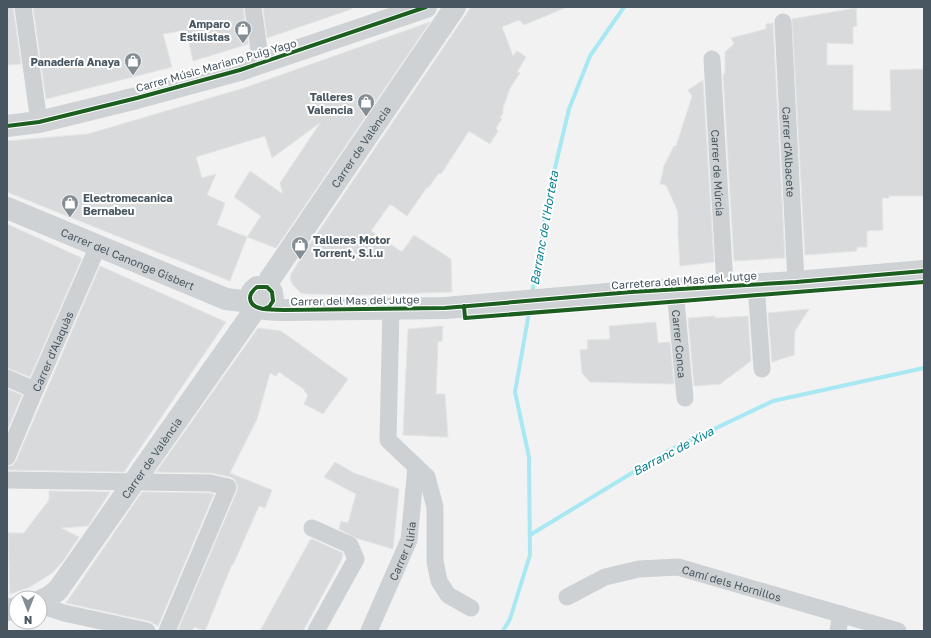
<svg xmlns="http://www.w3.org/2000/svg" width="931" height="638" viewBox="0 0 931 638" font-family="'Golos Text',sans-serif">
<rect width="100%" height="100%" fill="#f2f2f2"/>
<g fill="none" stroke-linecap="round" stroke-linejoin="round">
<!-- stream -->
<path stroke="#a8e8f2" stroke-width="4" d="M532 294 550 189 569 109 590 56 624 7
M530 535 668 451 773 401 924 368
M503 631 510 619 530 555 529 457 515 392 530 307"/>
</g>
<!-- building -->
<path fill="#d9dadc" stroke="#e3e4e4" d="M7 7H13L21 64 7 65Z
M33 7H243L248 44 193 61 186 30 163 34 172 67 46 99Z
M263 7H351L352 9 267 38Z
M471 7H567L524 25 519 20 502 27 513 56 517 51 526 57 517 72 520 73 510 88 503 108V113L500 118 502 119 496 128 498 131 490 144 469 131 441 174 439 173 428 188 427 187 407 216 390 204 371 231 402 252 414 235 451 259 452 292 360 295 310 294 301 293 293 285 290 279 291 274 308 247Z
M856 8 857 26 853 27V44L827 43V65H853V110L891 111 890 70 924 69V196H889V198H882L883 230 867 231V247H857V251L805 255 792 19Z
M430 22 276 248 247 237 261 216 234 197 250 171 283 194 280 183 321 122 272 158 265 136 196 157 202 178 216 174 207 195 225 203 217 225 247 237 230 281 7 192V141L88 134 244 88Z
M773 23 785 258 734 261 723 75 725 73V52L734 44 731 38 766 29V24Z
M703 80 714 262 680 266 678 234V212L666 185 660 184 664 166 674 146H676L689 106 692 96 688 90Z
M7 224 82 258 30 377 7 368Z
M100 266 226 322 124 472 7 470V467L13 465 16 461Z
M809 309 795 331 794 355 772 362 768 313Z
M715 316V318L748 316 751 361 720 384 694 386 688 318Z
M656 322 658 343 670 342 674 384 590 382 582 373 580 350 588 349 587 340 610 339 609 326Z
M443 326 442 341 438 342 436 394H445L448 437 403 435 408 329Z
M258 328 281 331 348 379 323 414 304 404 308 395 304 391 305 390 279 372 276 376 270 373 257 419 230 473 272 490 265 508 259 506 233 565 232 564 205 631 194 627 192 631 178 630 237 491 238 486 235 480 231 477 212 473 156 472Z
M7 389 22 395 7 431Z
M335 462 354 473 399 489 393 549 356 538 339 529 341 521 348 523 356 494 324 477Z
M49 491 110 492 88 526 61 528 79 537 63 561 52 573 30 587 10 594 8 533H24L49 500Z
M142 492 209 493 214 494 158 626 149 621 66 603Z
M312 539 343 553 341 561 303 631H260L310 540Z"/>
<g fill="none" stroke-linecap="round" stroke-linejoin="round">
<!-- street -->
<g stroke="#cdd1d3" stroke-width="17">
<path d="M23 7 39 122"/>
<path d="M253 7 261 64"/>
<path id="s1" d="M783 22 796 282"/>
<path id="s2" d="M712 59 725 286"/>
<path d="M756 284 762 369"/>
<path id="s3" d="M675 290 685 398"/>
<path d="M391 308 388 440 427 477 435 507V561L439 581 448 595 471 608"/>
<path d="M7 378 35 390"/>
<path id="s4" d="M7 457 35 390 98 246"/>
<path d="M7 480 210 483 228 487 167 631"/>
<path d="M312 528 350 545 356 559 316 631"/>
<path id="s5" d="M567 597 605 577 639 569 678 567 898 631"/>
<path d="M40 605 64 613 147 631"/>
<path id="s6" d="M369 631 409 540 416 467"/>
<path d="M838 631 841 614"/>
</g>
<!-- secondary -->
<g stroke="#ced2d4" stroke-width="22">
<path d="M7 126 39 122 137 98 240 70 426 7"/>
<path id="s7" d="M7 208 226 299 251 302"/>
<path id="s8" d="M267 287 270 279 455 7"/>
<path d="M266 308 269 307 273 301 272 292 267 287H257C253 290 250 293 250 298 251 312 273 309 284 310L445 308 631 292 796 282 924 271"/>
<path id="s9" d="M40 601 49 597 58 590 256 308"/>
<path d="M7 610 16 608"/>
</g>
<!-- cycleway casing -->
<g stroke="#fff" stroke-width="6">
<path id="cycleway" d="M7 126 39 122 137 98 240 70 426 7
M464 306 465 318C618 305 771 295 924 282
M266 308 269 307 273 301 272 292 267 287H257C253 290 250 293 250 298 251 312 273 309 284 310L445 308 631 292 796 282 924 271"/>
</g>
<!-- cycleway -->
<use href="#cycleway" stroke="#1b5e20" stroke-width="4"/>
</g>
<!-- icons -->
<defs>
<g id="shop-pin" transform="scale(0.9)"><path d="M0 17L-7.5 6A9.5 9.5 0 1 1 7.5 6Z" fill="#838d93" stroke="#fff"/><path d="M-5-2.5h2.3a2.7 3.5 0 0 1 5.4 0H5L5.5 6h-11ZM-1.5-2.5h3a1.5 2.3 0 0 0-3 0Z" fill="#fff"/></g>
</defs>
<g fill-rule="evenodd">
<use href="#shop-pin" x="243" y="29"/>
<use href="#shop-pin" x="133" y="61"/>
<use href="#shop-pin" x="366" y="102"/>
<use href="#shop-pin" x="70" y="203"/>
<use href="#shop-pin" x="300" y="245"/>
</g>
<g text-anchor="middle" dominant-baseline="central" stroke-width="4" stroke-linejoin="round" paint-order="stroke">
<!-- poi labels -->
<g font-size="11" font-weight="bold" fill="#475660" stroke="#fff" text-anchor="end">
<text x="230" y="23">Amparo<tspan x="230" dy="13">Estilistas</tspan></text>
<text x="120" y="61">Panadería Anaya</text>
<text x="353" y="96">Talleres<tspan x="353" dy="13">Valencia</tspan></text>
<text x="83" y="197" text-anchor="start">Electromecanica<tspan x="83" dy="13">Bernabeu</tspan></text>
<text x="313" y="239" text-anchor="start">Talleres Motor<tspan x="313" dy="13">Torrent, S.l.u</tspan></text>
</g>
<!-- street labels -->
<g font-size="11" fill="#475660" stroke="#fff">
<text transform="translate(216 65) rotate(-16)">Carrer Músic Mariano Puig Yago</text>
<text stroke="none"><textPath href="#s8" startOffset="169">Carrer de València</textPath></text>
<text stroke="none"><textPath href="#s1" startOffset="130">Carrer d'Albacete</textPath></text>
<text stroke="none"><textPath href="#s2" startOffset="114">Carrer de Múrcia</textPath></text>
<text stroke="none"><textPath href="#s7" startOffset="131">Carrer del Canonge Gisbert</textPath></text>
<text transform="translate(684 280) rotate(-4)">Carretera del Mas del Jutge</text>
<text transform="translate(355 300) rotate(-1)">Carrer del Mas del Jutge</text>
<text stroke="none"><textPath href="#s3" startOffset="54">Carrer Conca</textPath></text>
<text stroke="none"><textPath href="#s4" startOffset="115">Carrer d'Alaquàs</textPath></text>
<text stroke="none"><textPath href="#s9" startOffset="183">Carrer de València</textPath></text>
<text stroke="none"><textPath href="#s6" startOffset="87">Carrer Lliria</textPath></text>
<text stroke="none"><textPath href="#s5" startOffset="173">Camí dels Hornillos</textPath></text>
</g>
<!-- water labels -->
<g font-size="12" font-style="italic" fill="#078295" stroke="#fff">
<text transform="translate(544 228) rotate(-80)">Barranc de l'Horteta</text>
<text transform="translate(673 451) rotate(-28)">Barranc de Xiva</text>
</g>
</g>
<!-- border -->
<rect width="931" height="638" fill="none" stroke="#475660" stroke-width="16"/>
<!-- north arrow -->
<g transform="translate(28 610) rotate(180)"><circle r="19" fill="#ffffff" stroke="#b5bbbf"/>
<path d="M0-3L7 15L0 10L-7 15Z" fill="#838d93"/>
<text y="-6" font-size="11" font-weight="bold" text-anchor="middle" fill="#475660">N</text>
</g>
</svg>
